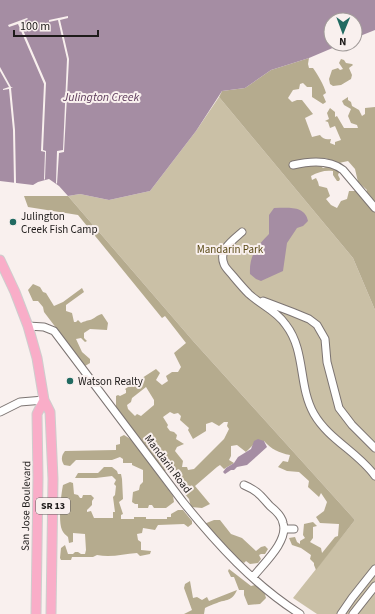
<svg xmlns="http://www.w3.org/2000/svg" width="375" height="614" viewBox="0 0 375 614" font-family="'Source Sans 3',sans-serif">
<rect width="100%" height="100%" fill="#f9f0ee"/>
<!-- green -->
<path fill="#cac0a6" d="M219 97 353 258 375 310V614H317L293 598 355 520 194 342 68 196 80 194 109 200 150 191 196 131Z"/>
<!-- forest -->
<path fill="#b5ab8e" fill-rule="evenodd" d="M309 58 308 64 309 68H313C318 75 324 85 326 93L323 95 326 102 323 104 312 97V87H307L303 83 300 84 299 89 293 90 288 98 292 102 297 100H302L313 114 305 118 312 137 320 135C323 139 326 140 331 139L330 143 335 145V142L341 140 335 126 330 128 328 122 325 121 329 119 327 113 330 108 335 112V117L337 116 344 128H358L357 125 351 123 348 116 351 109 344 105 342 101 348 97V100L351 102 352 106 359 110 362 116 365 114V108L375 107V202H372L365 193 367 190 358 182 355 169 348 161 339 163 325 158 302 160 303 164 320 165 323 168 329 166 340 170 338 175 340 179 339 181H337L333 175V171C325 170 318 172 311 176L312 180 316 178 318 182 319 186 327 188 330 196 326 199 331 205 337 208 341 201 347 199 349 191H357L375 211V310L353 258 219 97 222 91 245 88 271 70Z
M341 59 344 60 346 63 352 64 353 65 349 68 352 75 351 79 341 85 333 86 330 84 329 79 332 70 338 68 340 70 343 69 339 63Z
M24 196H68L194 342 355 520 316 570 314 565V563L310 559 311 555 301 548 292 545 289 538 295 537 297 542 300 544V541L305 538 303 535 304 524 313 522 317 526 313 527V538L310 542 321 548 322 553 335 537 338 536 339 524 320 523 316 517 324 511 327 502 321 493 319 497 308 487 309 481 299 472 287 471 278 467 283 461 288 462 290 455C279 453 271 449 264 441L254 444 246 452 237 445 231 446V456L229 460 234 463 224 469 220 465 217 467 195 486 210 504 202 508 191 507 189 499 178 486 175 468 164 471 116 409V396L118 395 120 396 126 393V390L125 389 156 369 160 373 156 380 162 385 168 381 166 376 172 372H178L181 367 174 353 186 343 165 316 162 318 78 215 28 207ZM146 387 154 400V405L141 416 137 414 135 416 128 409 127 405 131 402 132 398ZM170 412 174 414 178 413 181 416 180 420 189 428 188 430 193 439 206 431V424L212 422 219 426 224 422H228L227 426 229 429 224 439 194 469 188 470 187 467H182L183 461 175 451 177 447 184 444 176 439 177 435 174 432 170 431 167 427 168 425 163 417Z
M33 284 40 287 43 292 46 293 54 306 63 302 82 288 84 292 66 305V311L72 313 74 322H76L78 320 81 323C85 321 86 321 90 320 94 319 97 315 102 314L108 323 107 330 90 329 84 333V338L87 341 85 342 81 338 76 339 82 352 90 359V363L85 366 44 312 43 307 38 301H33L28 290Z
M124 435 132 440 173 496 174 502 166 508H154L152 505H149L148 508H138V504H135L132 502 133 492 139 490 140 485 143 482V470L132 465V463H123V459L120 457 112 460H76L70 466 64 465C61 460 61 456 65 451L116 450V445L120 444V437Z
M104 467H112L117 471 118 474H121L122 479 123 499 119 502 123 514 121 515V519H134V517H146V519H167V517H171V514L178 510H183L192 521V524L188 527 184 524 158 525 155 530 143 528 142 533 137 534 138 540 141 542V550L151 551 150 554 140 556 137 553C123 554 111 558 97 555L93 557H72L71 560H61L60 558 61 548 65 545 68 554H73L75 552H78L81 554H85L86 550 85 534 73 533V542L69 543 68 537C66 535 63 533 62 530 58 521 61 495 63 485L70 482 73 483 74 494 78 495 80 498H82L83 495H91L94 498 92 501V505L87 510V512L91 511 94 518H113V512H115L113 497 115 495 116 486 114 484 116 480 112 476 96 478H75L78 473H98Z
M214 520H220L231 534 242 538 256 551 261 547 265 546 268 549 265 554H261L259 555 261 559 258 563 250 564 246 561 244 563 236 558 204 524Z
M229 569 251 586 255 585 264 591 266 598 260 604 248 605 244 595V590H239L234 577H231L228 571Z
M190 581 193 598 197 597 202 600 207 597 209 601 237 590C232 602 226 599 217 603 213 604 209 606 205 608L204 614H184L192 610 184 588 185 584Z"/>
<!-- water -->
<path fill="#a58da3" d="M0 0H375V30L355 38V20H331V44H342L309 58 271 70 245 88 222 91 196 131 150 191 109 200 80 194 68 196 59 186 49 179 38 182 33 185 0 181Z
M274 208C287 208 305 205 308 221L303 226 297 228 287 243 283 271 261 281 256 279 250 274C249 255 257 246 269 234V215Z
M258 439 264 441 267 447 247 465 237 467 234 470H231L225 474 223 472 226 468 234 463 238 457 251 449 254 441Z"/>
<!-- pier -->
<path fill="#f9f0ee" d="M68 16V18L60 20 69 59 64 152 59 153 57 184 56 183 57 151 63 150 67 59 58 20 49 22V20Z
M27 18 28 19 20 23 46 83 43 150 46 151 45 179 44 180 45 152 41 151 44 84 18 24 9 27 8 25Z
M0 67 11 87H13L11 88 15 130 16 183H14L13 130 9 89 3 90V89L9 87 0 71Z"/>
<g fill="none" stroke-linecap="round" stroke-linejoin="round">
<!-- minor casing -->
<g stroke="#7c7472" stroke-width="9">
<path id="minor" d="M293 165C310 161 329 159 343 170L375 208
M242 232C233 240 218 250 224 264 225 268 230 272 233 276 238 282 243 288 249 294 261 305 277 311 286 325 306 351 298 386 314 414 329 440 358 452 375 476
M263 301 292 312 309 319 317 325 325 339 327 362 339 408 352 425 375 448
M28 326 44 327 54 331 183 502C216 543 254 585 300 614
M0 412 20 402 44 400
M244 485C258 491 260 495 270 506 275 510 282 516 283 523 289 541 263 564 253 577
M284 529H294
M341 614 352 598 375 569
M353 614 375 586"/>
</g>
<!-- major casing -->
<g stroke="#cecdcd" stroke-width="11">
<path id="major" d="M0 260 15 292 28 326 37 358 44 400 50 412 53 479 51 614
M36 614 38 478 37 414 44 400"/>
</g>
<!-- minor -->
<use href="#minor" stroke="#fff" stroke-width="7"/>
<!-- major -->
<use href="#major" stroke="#f9adc8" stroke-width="9"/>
</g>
<!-- markers -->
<g fill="#216a61" stroke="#f9f0ee" stroke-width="1.5">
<circle cx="13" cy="222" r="4"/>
<circle cx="70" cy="381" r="4"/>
</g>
<g text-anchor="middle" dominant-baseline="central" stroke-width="4" stroke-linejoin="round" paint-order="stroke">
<!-- shield labels -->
<rect fill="#f9f0ee" stroke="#605b5a" stroke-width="1" x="36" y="498" width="34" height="16" rx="3"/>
<g font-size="10" font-weight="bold" fill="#1e1b1a">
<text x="53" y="506">SR 13</text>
</g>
<!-- poi labels -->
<g font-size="11" fill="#1e1b1a" stroke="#f9f0ee" text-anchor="start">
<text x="21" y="216">Julington<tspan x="21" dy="13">Creek Fish Camp</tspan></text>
<text x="78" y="381">Watson Realty</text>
</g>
<!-- park labels -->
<g font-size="11" fill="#5b4b17" stroke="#f9f0ee">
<text x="230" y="249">Mandarin Park</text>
</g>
<!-- street labels -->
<g font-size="11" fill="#1e1b1a" stroke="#f9f0ee">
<text transform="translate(168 464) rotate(53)">Mandarin Road</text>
<text transform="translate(26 506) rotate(-89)">San Jose Boulevard</text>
</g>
<!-- water labels -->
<g font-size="12" font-style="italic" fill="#5d3a5c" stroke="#f9f0ee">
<text x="101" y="97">Julington Creek</text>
</g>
</g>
<!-- north arrow -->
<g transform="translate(343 32) rotate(181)"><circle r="19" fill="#f9f0ee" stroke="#a19b99"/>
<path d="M0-3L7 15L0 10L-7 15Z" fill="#216a61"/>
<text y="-6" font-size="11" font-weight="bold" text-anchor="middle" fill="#1e1b1a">N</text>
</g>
<!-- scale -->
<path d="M14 30v6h84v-6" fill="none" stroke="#1e1b1a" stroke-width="2"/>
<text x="20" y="30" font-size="12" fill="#1e1b1a" stroke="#f9f0ee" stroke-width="3" paint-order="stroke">100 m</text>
</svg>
